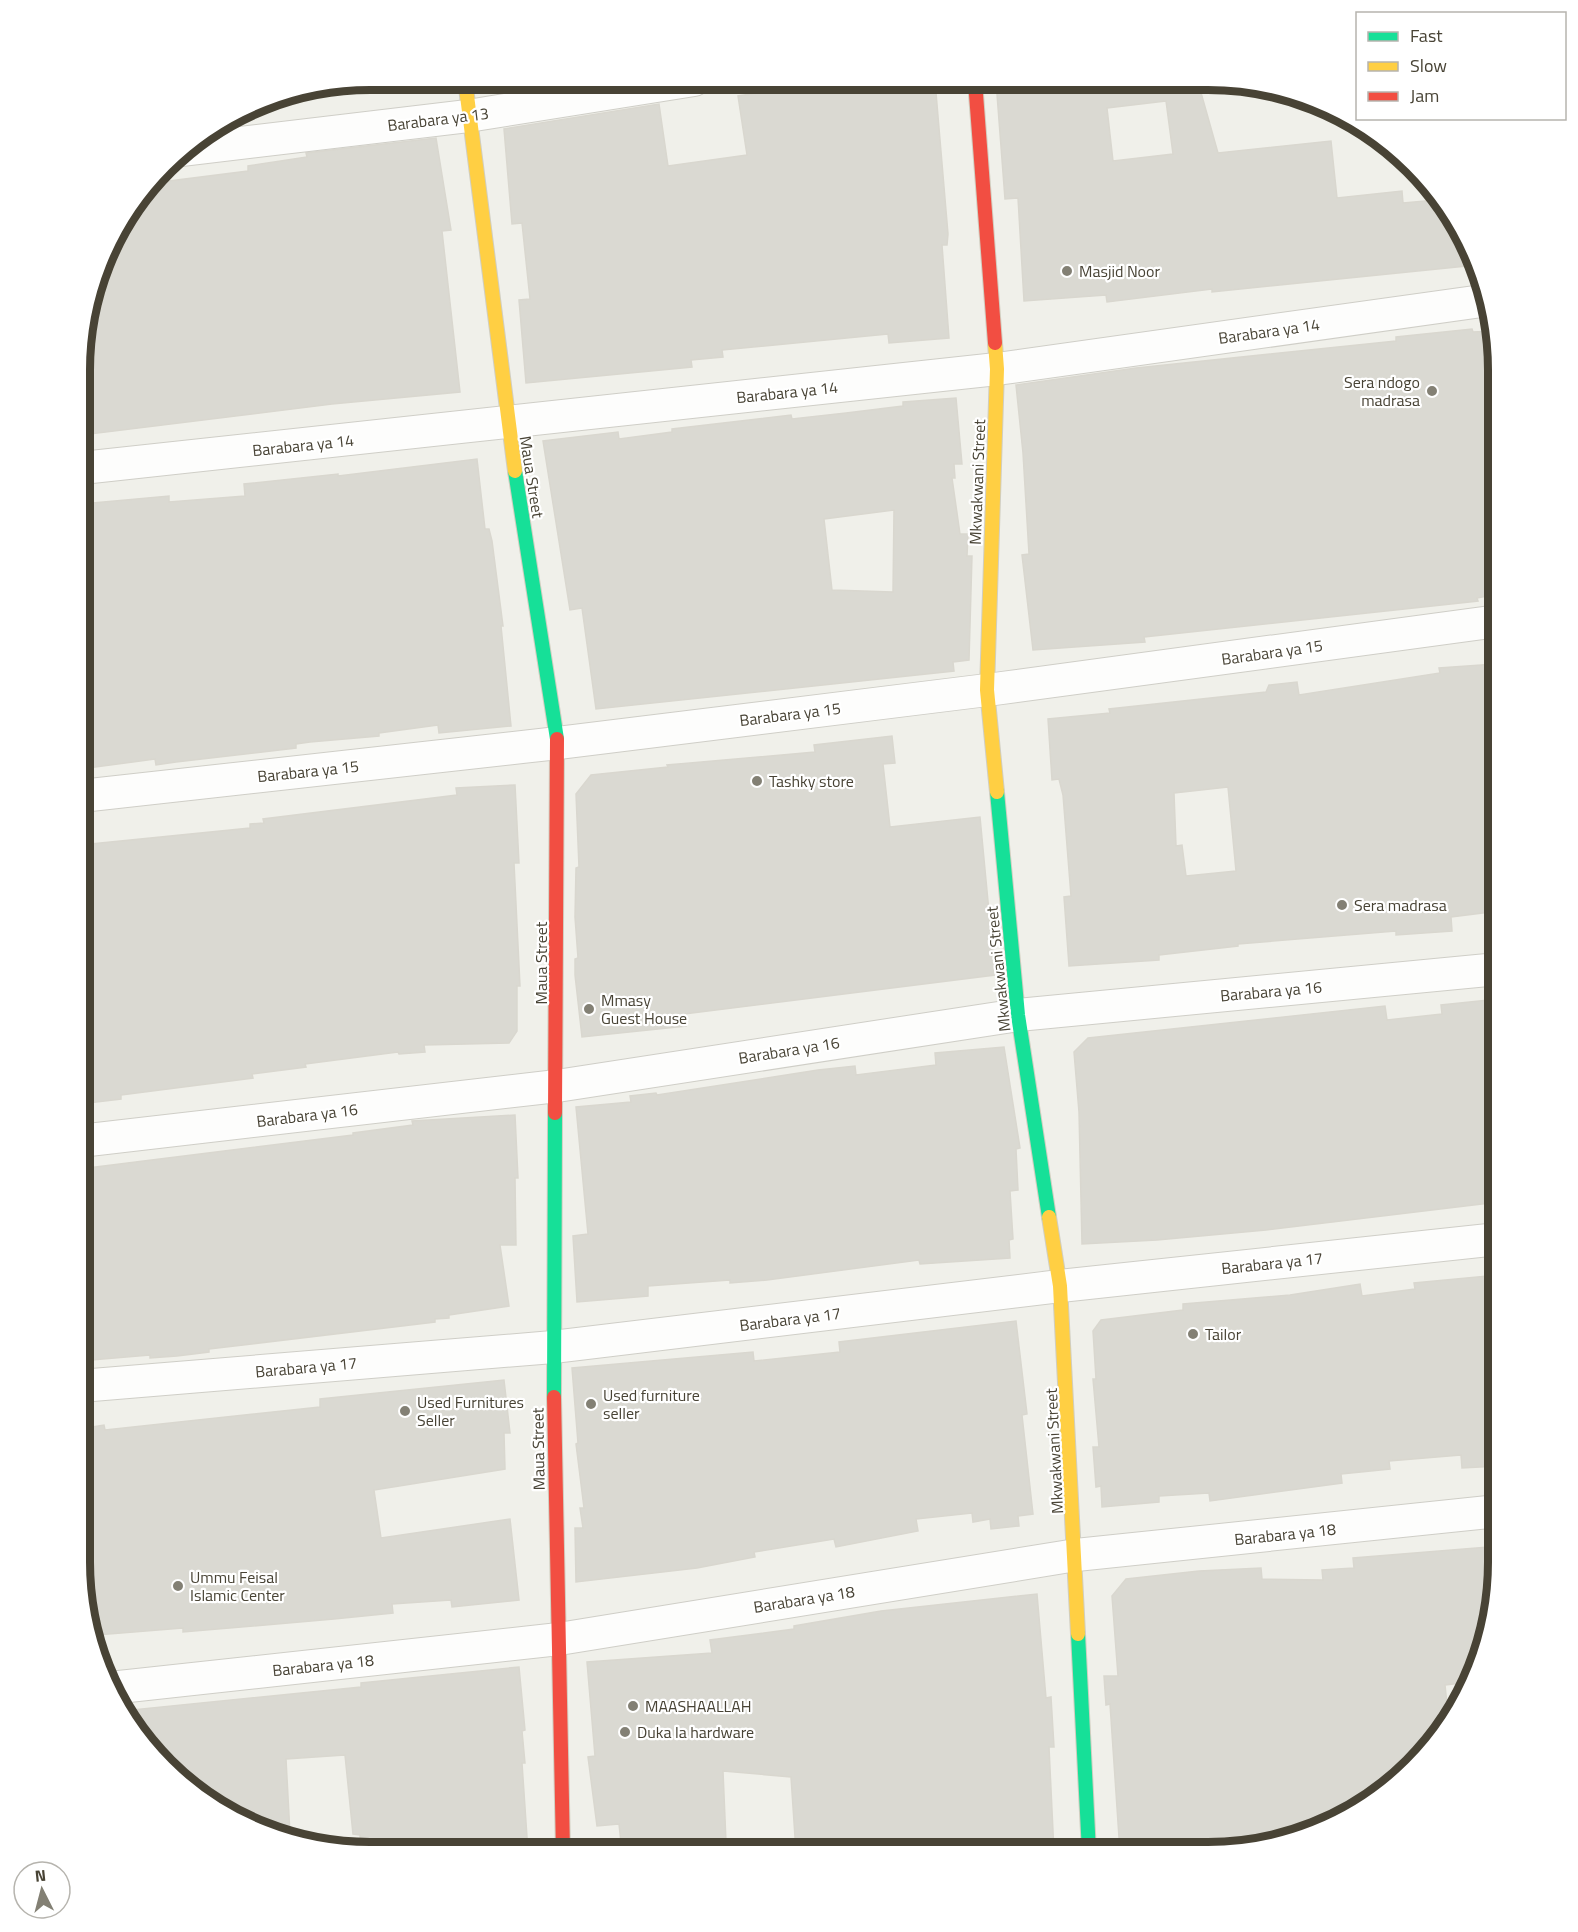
<svg xmlns="http://www.w3.org/2000/svg" width="1578" height="1932" viewBox="0 0 1578 1932" font-family="'Titillium Web',sans-serif">
<rect width="100%" height="100%" fill="#f0f0ea"/>
<!-- building -->
<path fill="#dad9d2" stroke="#d9d7cf" stroke-width="1.5" fill-rule="evenodd" d="M863 81H935L948 234 947 245H942L949 338 889 343 888 334 722 350 723 357 691 360 692 367 526 383 519 300 530 299 522 223 512 224 504 129 659 104 668 166 747 155 738 96 798 87 799 90 863 83Z
M996 81 1198 82 1218 153 1331 141 1337 198 1402 191 1403 203 1436 200 1460 225 1476 265 1212 292V289L1107 302 1106 295 1024 301 1018 198 1005 199ZM1166 101 1173 154 1113 161 1107 108Z
M436 138 451 230 442 231 460 392 332 404 82 435V351L87 350 84 325 101 275 112 274 109 253 118 225 153 183 248 171V166L307 157 306 153Z
M1472 329 1473 332 1493 331 1498 369V594L1477 598 1478 601 1144 637 1145 642 1033 650 1022 555 1029 554 1023 453 1016 385 1136 368 1396 341V337Z
M956 398 962 464H954L955 478H952L960 534H968L967 556H972L969 660 953 662 954 671 596 709 582 608 570 610 543 441 618 432 619 439 672 432V429L791 415 792 419 846 413 903 406V402ZM894 510 893 592 832 590 824 519Z
M477 459 485 529H489L492 541 503 626H501L511 726 439 733 438 725 379 733V736L310 742 296 744V748L176 762 156 765 155 759 81 769V736H90L81 671 82 504 169 496V502L245 496 244 484 338 474V476Z
M1495 664 1496 670 1498 669V911L1451 917 1452 931 1396 935V931L1238 944V946L1159 955V960L1069 966 1064 897 1071 896 1063 795 1059 779 1052 780 1048 719 1110 713 1109 709 1266 692 1269 685 1297 682 1299 695 1440 673 1439 668ZM1228 787 1236 871 1186 876 1182 845 1176 846 1174 793Z
M892 736 895 763 883 764 890 827 980 817 995 975 684 1014 686 1026 582 1037 575 975V959L578 958 575 917 576 868 579 867 576 794 591 775 668 767 667 765 815 752 814 745Z
M515 785 519 863H514L520 986H517V1031L509 1043 424 1045 425 1052 399 1054 398 1052 305 1064 306 1067 252 1074 253 1078 121 1095V1099L80 1104 81 845 250 828V824L264 823 263 819 457 795 456 788Z
M1498 999V1202L1266 1230 1157 1240 1082 1244 1079 1112 1074 1052 1088 1038 1385 1006 1387 1020 1442 1014 1441 1005Z
M1004 1047 1020 1148 1016 1149 1018 1190 1010 1191 1013 1239 1009 1240 1010 1258 920 1264 919 1260 767 1280 730 1283V1280L648 1286V1296L577 1302 573 1236 588 1234 576 1107 631 1102 630 1096 656 1093 657 1095 818 1070 855 1066 856 1075 936 1065 935 1053Z
M515 1115 518 1178H515L516 1245H500L509 1306 449 1315V1318L435 1319V1322L209 1349V1352L177 1356 150 1358V1355L80 1361V1169L353 1135V1133L413 1125 412 1121Z
M1498 1275V1466L1462 1468 1461 1455 1389 1461 1390 1469 1341 1474 1342 1483 1210 1501 1209 1493 1159 1496V1502L1102 1507 1101 1486 1096 1487 1093 1447H1099L1093 1379H1096L1093 1331 1101 1320 1183 1310V1304L1290 1295 1360 1284 1362 1296 1415 1289 1414 1283Z
M1016 1321 1027 1414 1022 1415 1033 1514 1018 1516 1019 1526 991 1529 990 1519 973 1522 972 1513 916 1519 918 1531 836 1547 834 1539 754 1552 755 1557 697 1568 576 1582 575 1528H583L580 1508H584L576 1444 578 1443 572 1368 753 1352 754 1361 840 1352 839 1342Z
M504 1380 510 1433H504L505 1469 374 1490 381 1538 510 1519 519 1600 452 1607 451 1600 392 1604 393 1613 334 1619 183 1632V1628L97 1635 89 1540 81 1541 80 1495 84 1494 80 1429 104 1425 105 1430 320 1407V1399Z
M1488 1547 1492 1608 1483 1656 1470 1682 1445 1685 1449 1724 1413 1768 1353 1814 1227 1852H1120L1110 1704 1106 1705 1104 1676H1118L1112 1596 1126 1579 1199 1571 1261 1568 1262 1579 1323 1580 1322 1570 1354 1568 1353 1558Z
M1037 1594 1046 1698 1051 1697 1054 1747H1049L1054 1852H796L791 1777 723 1771 726 1842 679 1844 680 1852H622L619 1824 597 1826 588 1757 595 1756 587 1662 712 1653 710 1640 794 1629V1626L881 1611Z
M519 1667 525 1730 522 1731 525 1763H522L528 1852H361L360 1835 353 1834 345 1755 286 1759 290 1834 272 1835 209 1804 164 1767 121 1711 361 1687V1683Z"/>
<g fill="none" stroke-linecap="round" stroke-linejoin="round">
<!-- street casing -->
<g stroke="#cfcec7" stroke-width="34">
<path id="street" d="M181 150 468 116 694 80
M82 468 997 369 1489 300
M81 796 558 743 987 690 1498 621
M80 1141 557 1086 1018 1015 1498 969
M80 1386 553 1347 1060 1286 1498 1239
M110 1688 559 1639 1076 1555 1498 1511"/>
</g>
<!-- fast casing -->
<g stroke="#d1cec0" stroke-width="16">
<path id="fast" d="M515 471 557 739
M997 792 1018 1015 1049 1217
M554 1397 555 1113
M1078 1634 1089 1852"/>
</g>
<!-- slow casing -->
<g stroke="#d1cec0" stroke-width="16">
<path id="slow" d="M465 80 515 471
M995 343 997 369 987 690 997 792
M1049 1217 1060 1286 1078 1634"/>
</g>
<!-- jam casing -->
<g stroke="#d1cec0" stroke-width="16">
<path id="jam" d="M975 81 995 343
M555 1113 557 739
M554 1397 563 1852"/>
</g>
<!-- street -->
<use href="#street" stroke="#fdfdfc" stroke-width="32"/>
<!-- fast -->
<use href="#fast" stroke="#16e098" stroke-width="14"/>
<!-- slow -->
<use href="#slow" stroke="#ffcf43" stroke-width="14"/>
<!-- jam -->
<use href="#jam" stroke="#f24e42" stroke-width="14"/>
</g>
<!-- markers -->
<g fill="#838074" stroke="#fff" stroke-width="2">
<circle cx="1067" cy="271" r="6"/>
<circle cx="1432" cy="391" r="6"/>
<circle cx="757" cy="781" r="6"/>
<circle cx="1342" cy="905" r="6"/>
<circle cx="589" cy="1009" r="6"/>
<circle cx="1193" cy="1334" r="6"/>
<circle cx="591" cy="1404" r="6"/>
<circle cx="405" cy="1411" r="6"/>
<circle cx="178" cy="1586" r="6"/>
<circle cx="633" cy="1706" r="6"/>
<circle cx="625" cy="1732" r="6"/>
</g>
<g text-anchor="middle" dominant-baseline="central" stroke-width="4.5" stroke-linejoin="round" paint-order="stroke">
<!-- street labels -->
<g font-size="16" fill="#484335" stroke="#fff">
<text transform="translate(438 119) rotate(-7)">Barabara ya 13</text>
<text transform="translate(1269 331) rotate(-8)">Barabara ya 14</text>
<text transform="translate(787 392) rotate(-6)">Barabara ya 14</text>
<text transform="translate(303 445) rotate(-6)">Barabara ya 14</text>
<text transform="translate(532 477) rotate(81)">Maua Street</text>
<text transform="translate(977 482) rotate(-88)">Mkwakwani Street</text>
<text transform="translate(1272 652) rotate(-8)">Barabara ya 15</text>
<text transform="translate(790 714) rotate(-7)">Barabara ya 15</text>
<text transform="translate(308 771) rotate(-6)">Barabara ya 15</text>
<text transform="translate(541 963) rotate(-90)">Maua Street</text>
<text transform="translate(998 969) rotate(-96)">Mkwakwani Street</text>
<text transform="translate(1271 991) rotate(-5)">Barabara ya 16</text>
<text transform="translate(789 1050) rotate(-9)">Barabara ya 16</text>
<text transform="translate(307 1115) rotate(-7)">Barabara ya 16</text>
<text transform="translate(1272 1263) rotate(-6)">Barabara ya 17</text>
<text transform="translate(790 1319) rotate(-7)">Barabara ya 17</text>
<text transform="translate(306 1367) rotate(-5)">Barabara ya 17</text>
<text transform="translate(538 1449) rotate(-91)">Maua Street</text>
<text transform="translate(1054 1451) rotate(-93)">Mkwakwani Street</text>
<text transform="translate(1285 1534) rotate(-6)">Barabara ya 18</text>
<text transform="translate(804 1599) rotate(-9)">Barabara ya 18</text>
<text transform="translate(323 1665) rotate(-6)">Barabara ya 18</text>
</g>
<!-- poi labels -->
<g font-size="16" fill="#484335" stroke="#fff" text-anchor="start">
<text x="1079" y="271">Masjid Noor</text>
<text x="1420" y="382" text-anchor="end">Sera ndogo<tspan x="1420" dy="18">madrasa</tspan></text>
<text x="769" y="781">Tashky store</text>
<text x="1354" y="905">Sera madrasa</text>
<text x="601" y="1000">Mmasy<tspan x="601" dy="18">Guest House</tspan></text>
<text x="1205" y="1334">Tailor</text>
<text x="603" y="1395">Used furniture<tspan x="603" dy="18">seller</tspan></text>
<text x="417" y="1402">Used Furnitures<tspan x="417" dy="18">Seller</tspan></text>
<text x="190" y="1577">Ummu Feisal<tspan x="190" dy="18">Islamic Center</tspan></text>
<text x="645" y="1706">MAASHAALLAH</text>
<text x="637" y="1732">Duka la hardware</text>
</g>
</g>
<!-- crop -->
<path d="M0 0H1578V1932H0ZM370 90H1208A280 280 0 0 1 1488 370V1562A280 280 0 0 1 1208 1842H370A280 280 0 0 1 90 1562V370A280 280 0 0 1 370 90Z" fill="#fff" fill-rule="evenodd"/>
<path fill="none" stroke="#484335" stroke-width="8" d="M370 90H1208A280 280 0 0 1 1488 370V1562A280 280 0 0 1 1208 1842H370A280 280 0 0 1 90 1562V370A280 280 0 0 1 370 90Z"/>
<!-- legend -->
<rect x="1356" y="12" width="210" height="108" fill="#ffffff" stroke="#b6b4ae" stroke-width="1.5"/>
<rect x="1368" y="32" width="30" height="9" fill="#16e098" stroke="#b6b4ae" stroke-width="1.5"/>
<text x="1410" y="42" font-size="18" fill="#484335">Fast</text>
<rect x="1368" y="62" width="30" height="9" fill="#ffcf43" stroke="#b6b4ae" stroke-width="1.5"/>
<text x="1410" y="72" font-size="18" fill="#484335">Slow</text>
<rect x="1368" y="92" width="30" height="9" fill="#f24e42" stroke="#b6b4ae" stroke-width="1.5"/>
<text x="1410" y="102" font-size="18" fill="#484335">Jam</text>
<!-- north arrow -->
<g transform="translate(42 1890) rotate(354)"><circle r="28" fill="#ffffff" stroke="#b6b4ae" stroke-width="1.5"/>
<path d="M0-4.5L10 22L0 15L-10 22Z" fill="#838074"/>
<text y="-9" font-size="16" font-weight="bold" text-anchor="middle" fill="#484335">N</text>
</g>
</svg>
